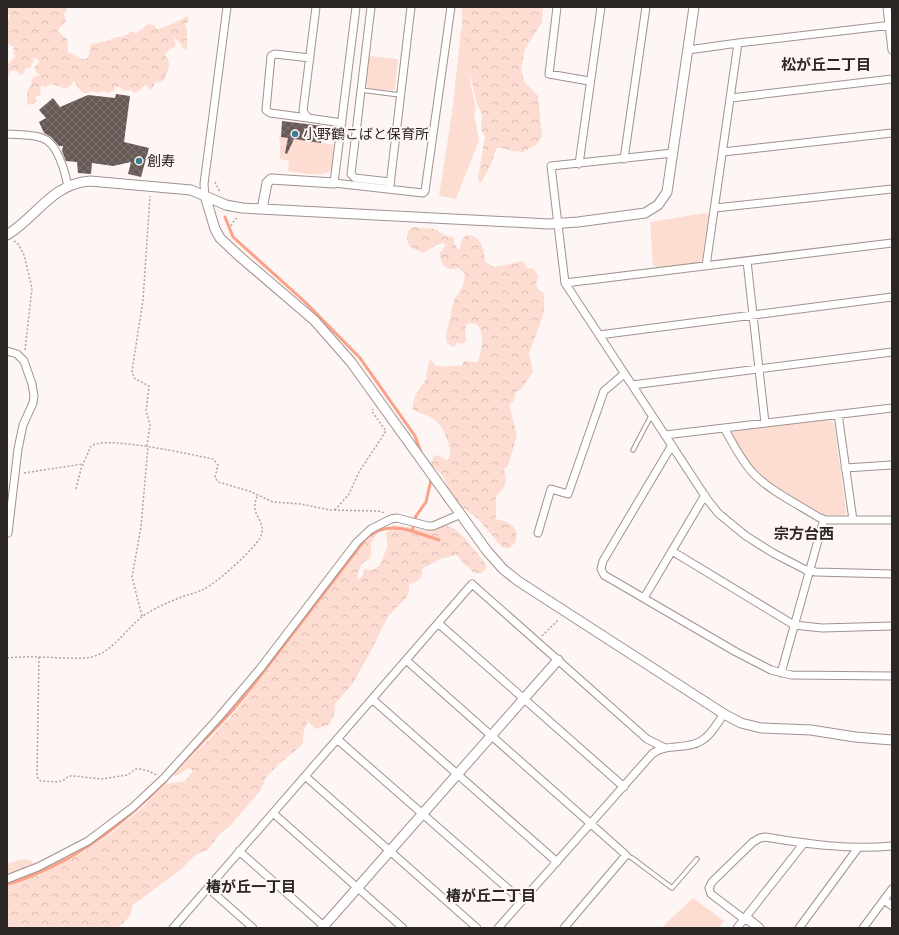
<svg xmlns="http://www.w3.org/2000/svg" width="899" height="935" viewBox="0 0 899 935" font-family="'DM Sans','Noto Sans JP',sans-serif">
<defs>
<pattern id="forest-crowns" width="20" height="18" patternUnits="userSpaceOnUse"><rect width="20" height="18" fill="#fddcd2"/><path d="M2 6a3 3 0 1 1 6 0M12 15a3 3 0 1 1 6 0" fill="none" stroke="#d9bdb4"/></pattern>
<pattern id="building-cross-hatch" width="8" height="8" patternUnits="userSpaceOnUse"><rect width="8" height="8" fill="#675955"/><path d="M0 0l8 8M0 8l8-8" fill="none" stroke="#7d726f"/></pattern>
</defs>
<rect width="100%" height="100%" fill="#fdf6f4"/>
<!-- forest -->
<path fill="url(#forest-crowns)" d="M7 7H68L64 14 66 21 57 31C70 41 67 36 68 52L82 59 88 58C90 53 89 48 91 44L107 41 116 37H122L131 32 137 33 148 24 154 25 157 29C169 26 177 22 187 16L189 19 185 26 187 29V50H185L178 41 171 36 174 39 176 46 169 50 165 54 169 63V68L164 80 161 82 155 83 152 89 150 90 146 84 140 90 134 93 131 90 128 91 122 90 121 87H115L114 91 108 93 104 91C100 93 96 94 92 91 82 97 79 89 74 81 65 95 60 84 50 84L49 86 45 87 42 85 40 88 41 95 35 97 37 101 30 105 28 104C26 99 27 87 32 83L31 80 34 77 41 74H37L34 67 39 63 38 59 33 58 34 62 31 64V67L25 69 23 75 19 74 18 72 14 70 10 71 7 77V65L15 57 13 50 14 47 7 43V20L9 19 10 15 7 14Z
M462 7H543L542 22 525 49 521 69 524 81 538 96 542 136 536 145 523 152 512 151 502 148H497L495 152 491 164 481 183 479 182 478 178 485 137 481 128 482 115 476 100 462 38Z
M414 227 435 229 446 236 453 237 454 239V243L459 251 462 240 466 235C482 235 484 250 485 262L494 267 523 261 527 268 534 269 538 276 536 285 538 289 543 293 544 296V311L538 330 529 353 533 372 522 388 516 392 513 402 509 405 517 435 508 466 504 469C507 482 507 487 496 496V519C500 520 506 521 509 523 516 526 519 538 514 544 513 545 511 546 509 548L502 547 477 518 462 507 447 486 443 475 430 464 434 456 437 455 447 460C456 453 443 427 436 421 430 416 420 413 413 410 411 398 420 388 427 378L426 375 430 359 436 366C444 367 453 365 462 366L464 361 478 362C481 350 486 335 477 324L469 323 466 325 465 331 466 341 463 344 456 342V346L453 347 447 343 446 336 454 300 463 286 465 274 458 268C446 272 440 264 440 253L445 246 444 243C433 245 432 248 423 253L410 247C406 240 405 230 414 227Z
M393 525 426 530 445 525 453 528 464 537 485 563 487 567 482 573H474L462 562 458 555 443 558 423 568C422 578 419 582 409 584V592L407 597 388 616 373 647 353 683 335 704 334 715 329 725 315 729 308 721 304 730 303 742 300 747 281 762 267 776 260 791 230 826 220 834 207 850 195 855 180 870 133 905 130 916 118 928H7V864C22 859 27 856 40 868L82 853 112 833 143 807 165 784 185 781 193 771 189 768 176 776 173 775 204 745 236 711 372 533 377 530 378 532 371 543V554L368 560 363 562 358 572 357 580 363 576V571L365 569 373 570 380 565 388 545 386 533Z"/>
<!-- park -->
<path fill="#fddcd2" d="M461 29 465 33 471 87 476 107 474 114 479 140 456 199 439 196 453 106Z
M369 56 397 59 398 61 395 89 392 91 368 88 365 84 368 58Z
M279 136 288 138V140L293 141 294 139 336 145C335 152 335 160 333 167 329 180 298 172 288 171L289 161 280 159V143Z
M705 213 709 214V216L702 259 699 262 657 267 653 265 650 222Z
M830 420 834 423 846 512 844 515H828L818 513 763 478 753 468 730 434 734 430Z
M693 898 724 921 719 928H661Z"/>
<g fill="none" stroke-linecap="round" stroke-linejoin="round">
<!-- stream -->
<path stroke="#fca187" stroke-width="3" d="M225 217 233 237 305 302 360 358 415 436 422 455
M430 477 431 480 426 502 416 516 412 531 439 540
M170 776 232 711 255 683 367 537C381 526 396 526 412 531
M7 884C16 883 25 878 33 875 86 854 126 821 166 781"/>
</g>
<!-- building -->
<path fill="url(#building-cross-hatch)" d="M116 94 130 96 124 142 149 148 141 177 128 174 131 162 113 166 92 163 91 174 78 173 77 162 66 161 62 151 63 146H59L51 137 44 133 39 122 46 118 39 110 53 98 60 107 88 95 115 98Z
M282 121 323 126 321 143 294 139 287 154 285 153 288 138 281 137Z"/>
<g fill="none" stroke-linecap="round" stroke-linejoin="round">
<!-- service casing -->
<g stroke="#a1928d" stroke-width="5.5">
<path id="service" d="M361 90 400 95
M633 450 651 416
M626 855 632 858 672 888 697 859"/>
</g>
<!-- minor casing -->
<g stroke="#a1928d" stroke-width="9">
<path id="minor" d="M316 7 303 111 308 118 342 123
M356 7 334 183 423 193 425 191 451 7
M371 7 351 174 355 178 390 182
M557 7 549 74 589 81
M887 7 892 50
M688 50 738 43 892 25
M731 98 892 79
M308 118 270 113 266 110 271 56 275 54 310 58
M7 134C18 135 31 134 42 138 58 143 65 172 68 186
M723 152 892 133
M673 153 551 166 565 283 707 499 718 513 746 536 773 553 806 570 816 572 892 574
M624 159 646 7
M579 164 601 7
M390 185 411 7
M205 196 204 184 227 7
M715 208 892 189
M747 261 765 423
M706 266 738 43
M565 283 892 243
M599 335 892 297
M7 351 17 354 24 361 32 384 34 396 33 403 23 425 18 449 8 533
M632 385 892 352
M838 414 853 520
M724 428C733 443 741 461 754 474 769 490 799 505 818 517L826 520H892
M665 435 892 408
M672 445 603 561 601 569 604 575 736 652 771 670 791 675 892 676
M845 468 892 465
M538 533 551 489 568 494 604 391 624 374
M672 551 794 625 822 628 892 626
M644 598 705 495
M438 623 624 787
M406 660 626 855 564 928
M781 673 824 519
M372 699 557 862
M337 739 522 901
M305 776 477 928
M273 813 403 928
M239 851 326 928
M7 879 38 867 88 841 133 807 164 778 219 717 259 670 357 542 371 529 391 519 397 518 428 526H433L461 514
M208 888 253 928
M884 900 892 906
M744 919 711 894 709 888 712 882 753 842 760 838 765 837C807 844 849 850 892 846
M173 928 472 584 647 739 665 748
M498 928 652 754C666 743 687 750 701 741 711 736 717 723 724 714
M737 928 804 843
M799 928 858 848
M863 928 892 889"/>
</g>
<!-- tertiary casing -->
<g stroke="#a1928d" stroke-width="11">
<path id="tertiary" d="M205 196 215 229 220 238 238 255 314 320 351 362 487 551 503 569 518 581 724 714 741 723 761 728 811 730 855 737 892 740
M262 209 267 183 271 179 334 183
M7 235C37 217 51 184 90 181L191 190 226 205 242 208 549 224 578 222 645 213 658 205 667 192 694 7
M744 919 749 920 759 928
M322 928 558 660"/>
</g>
<!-- path -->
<path stroke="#aca5a3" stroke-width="1.5" stroke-dasharray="2 2" stroke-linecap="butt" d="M215 182 220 192
M231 226 233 222 238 217
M14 241 18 244 24 255 32 288 25 350
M147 446 150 425 146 411 149 386 134 378 132 371 143 300 150 196
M24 473 83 464
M76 489 81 469 91 446C106 435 193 455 213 459L218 465 215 477 218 482 249 491 273 502 301 504 330 510 378 511 385 513
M335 510 349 494 359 472 386 431 373 413 372 411 373 409
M142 616 132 577 141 527 148 446
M542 636 559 619
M39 657 37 775 38 779 41 781 58 782 64 780 69 776H74L102 779 127 775 136 769H140L149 771 156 775
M7 658C25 656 43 657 62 658 72 658 82 659 92 657 116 650 126 627 146 614 157 607 171 601 184 596 191 594 198 592 204 589 217 583 253 550 260 538 269 520 247 516 258 495"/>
<!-- service -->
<use href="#service" stroke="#fff" stroke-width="3.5"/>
<!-- minor -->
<use href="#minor" stroke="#fff" stroke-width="7"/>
<!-- tertiary -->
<use href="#tertiary" stroke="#fff" stroke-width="9"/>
</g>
<!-- markers -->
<g fill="#3a7d8e" stroke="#fdf6f4" stroke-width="1.5">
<circle cx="295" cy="134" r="4"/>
<circle cx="139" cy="161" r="4"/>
</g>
<g text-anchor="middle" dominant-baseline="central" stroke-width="4" stroke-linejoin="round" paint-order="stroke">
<!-- poi labels -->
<g font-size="14" fill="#2c2624" stroke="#fdf6f4" text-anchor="start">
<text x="303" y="134">小野鶴こばと保育所</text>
<text x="147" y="161">創寿</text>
</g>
<!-- neighbourhood labels -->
<g font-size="15" font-weight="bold" fill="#2c2624" stroke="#fdf6f4">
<text x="826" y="65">松が丘二丁目</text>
<text x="804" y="534">宗方台西</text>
<text x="251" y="887">椿が丘一丁目</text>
<text x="491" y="896">椿が丘二丁目</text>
</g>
</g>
<!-- border -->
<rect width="899" height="935" fill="none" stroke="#2c2624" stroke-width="16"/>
</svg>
